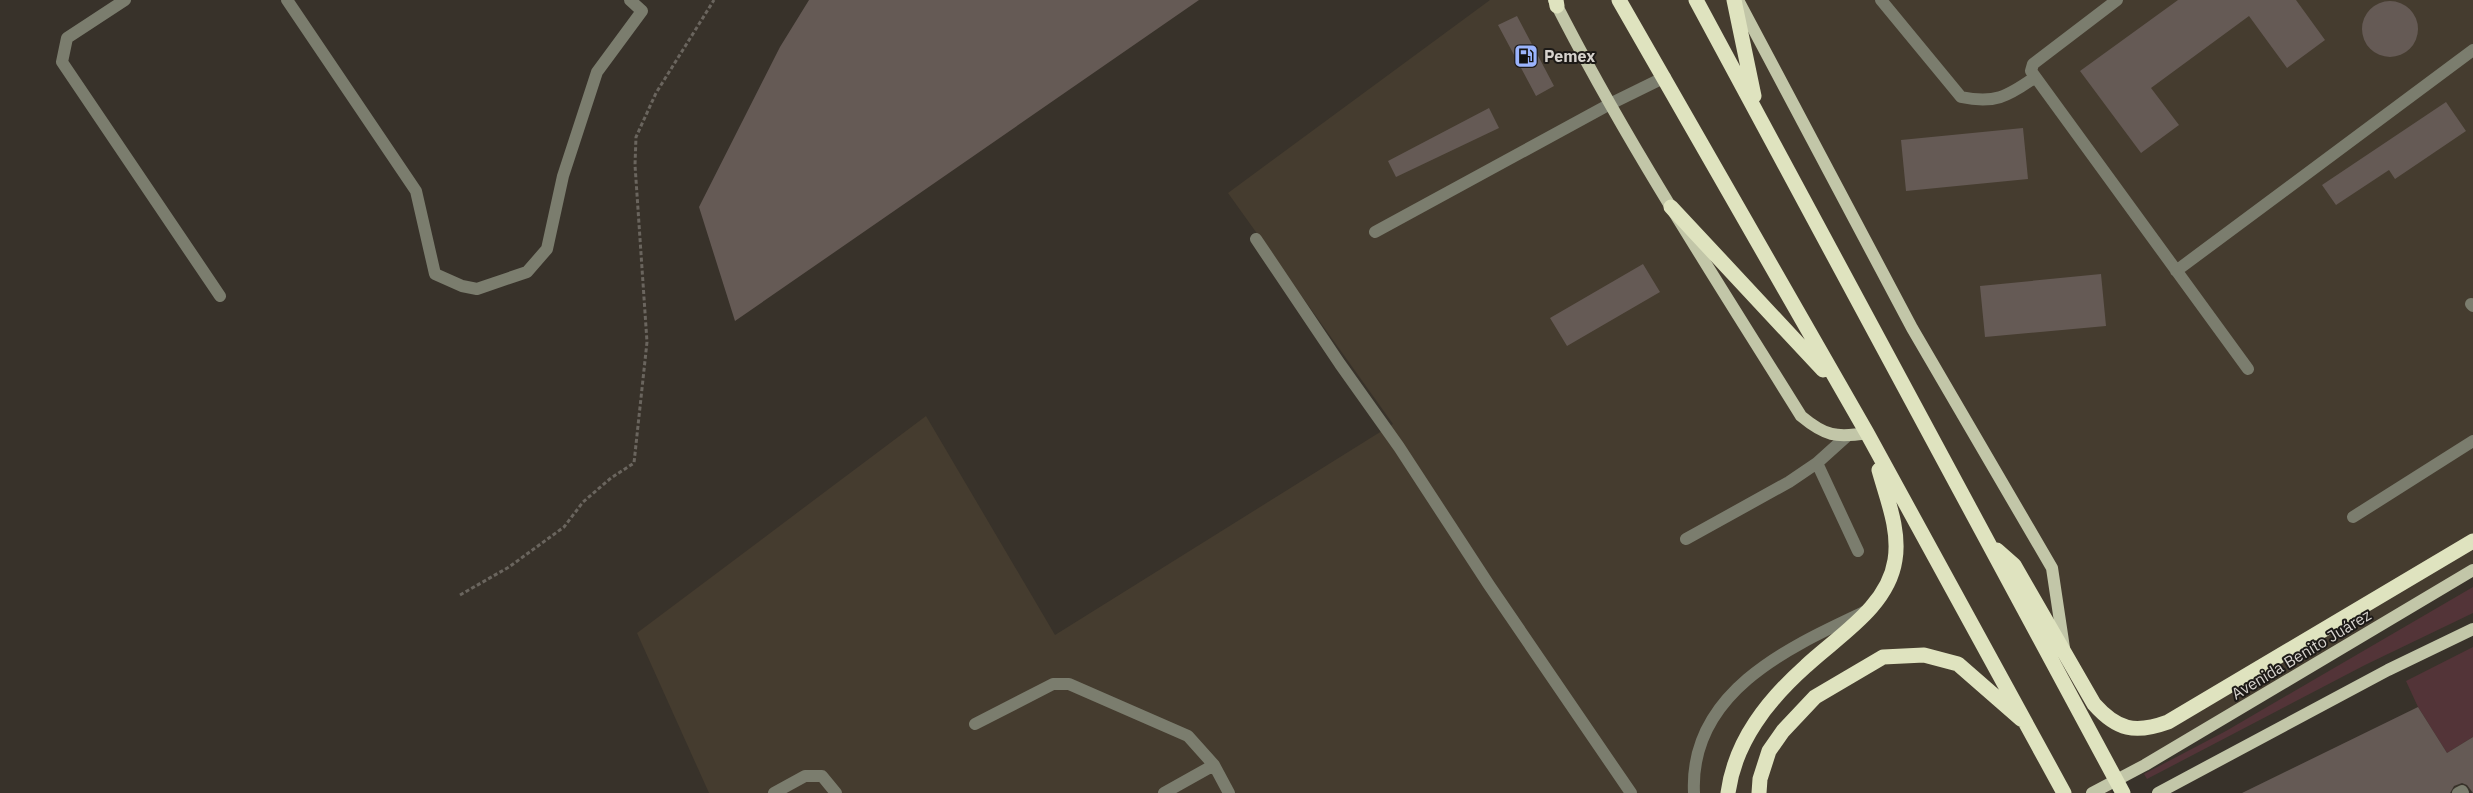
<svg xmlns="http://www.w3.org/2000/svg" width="2473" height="793" viewBox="0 0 2473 793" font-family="'IBM Plex Sans',sans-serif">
<rect width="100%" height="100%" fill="#38322a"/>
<!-- built -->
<path fill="#453c2f" d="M1490 0H2473V570L2107 781 2112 793H709L637 633 926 416 1055 635 1393 424 1228 193Z"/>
<!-- green -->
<path fill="#533438" d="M2473 587V613L2365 665 2147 779 2144 774 2226 731Z
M2473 647V737L2447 753 2418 707 2406 681Z"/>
<!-- building -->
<path fill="#655a55" d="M809 0H1199L735 321 699 207 780 47Z
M2178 0H2296L2325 40 2287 68 2249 16 2151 88 2179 125 2141 153 2080 71Z
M2362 29a28 28 0 1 1 56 0a28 28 0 1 1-56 0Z
M1517 16 1554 86 1536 96 1498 25Z
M2446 102 2466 131 2395 179 2389 170 2336 205 2322 185Z
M1489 108 1499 128 1396 177 1388 161Z
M2023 128 2028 179 1906 191 1901 140Z
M1643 264 1660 292 1567 346 1550 318Z
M2101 274 2106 326 1985 337 1980 286Z
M2418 707 2447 753 2473 737V793L2467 785 2462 783 2454 786 2450 793H2242Z"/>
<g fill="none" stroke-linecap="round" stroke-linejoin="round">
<!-- path -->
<path stroke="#6a655e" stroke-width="3" stroke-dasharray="4 2.5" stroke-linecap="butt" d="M460 595 509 567 564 527 583 502 611 478 634 463 647 342 635 165 636 137 656 93 714 0"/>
<!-- minor -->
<path stroke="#7b7d6e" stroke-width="12" d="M125 0 67 38 62 62 220 296
M287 0 416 191 435 274 462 286 477 289 527 272 547 249 563 176 597 72 642 11 630 0
M1881 0 1961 97C1994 104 2007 97 2034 78
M2117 0 2033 64 2031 71 2248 369
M1375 232 1610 104 1665 77
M1256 239 1340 364 1399 447 1489 585 1631 793
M2176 271 2473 50
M2471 304 2473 306
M1817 463 1858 551
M2353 517 2473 441
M1686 539 1789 482 1817 463 1847 436
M975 724 1053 684H1069L1188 736 1214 765 1229 793
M774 793 805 776H822L836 793
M1164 793 1214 765
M1694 793C1689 693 1787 648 1864 612
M2458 793 2462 791 2463 793"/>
<!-- major -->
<path stroke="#c2c6a8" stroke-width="12" d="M1554 0C1627 144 1716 279 1801 416 1825 436 1836 438 1867 433
M1738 0 1912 328 2052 568 2064 648
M2092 793 2145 765 2473 570
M2158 793 2388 670 2473 629"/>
<!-- highway -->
<path stroke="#dfe3bf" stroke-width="15" d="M1556 0 1557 6
M1619 0 1867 433 2064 793
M1696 0 2123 793
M1734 0 1754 96
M1671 207 1823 370
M1997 550 2014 565 2094 704C2117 730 2135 734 2168 722L2473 541
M1728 793C1735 741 1768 700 1806 666 1838 636 1888 607 1895 560 1900 530 1887 499 1879 470
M1759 793 1760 779 1769 751 1783 731 1815 697 1883 657 1924 655 1958 664 2021 719"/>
</g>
<!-- icons -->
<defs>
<g id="fuel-square" transform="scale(1.25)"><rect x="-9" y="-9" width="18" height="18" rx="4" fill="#9bb4fd" stroke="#1d1a17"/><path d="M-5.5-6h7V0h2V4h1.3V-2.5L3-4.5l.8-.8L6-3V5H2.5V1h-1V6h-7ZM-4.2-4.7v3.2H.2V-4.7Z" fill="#111"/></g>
</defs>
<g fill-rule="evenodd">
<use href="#fuel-square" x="1526" y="56"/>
</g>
<g text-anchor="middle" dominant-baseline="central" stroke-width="4" stroke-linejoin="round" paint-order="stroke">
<!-- poi labels -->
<g font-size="16" font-weight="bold" fill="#d6d2cd" stroke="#1d1a17" text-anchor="start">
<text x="1544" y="56">Pemex</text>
</g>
<!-- street labels -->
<g font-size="16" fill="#d6d2cd" stroke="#1d1a17">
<text transform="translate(2301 654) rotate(-31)">Avenida Benito Juárez</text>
</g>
</g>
</svg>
